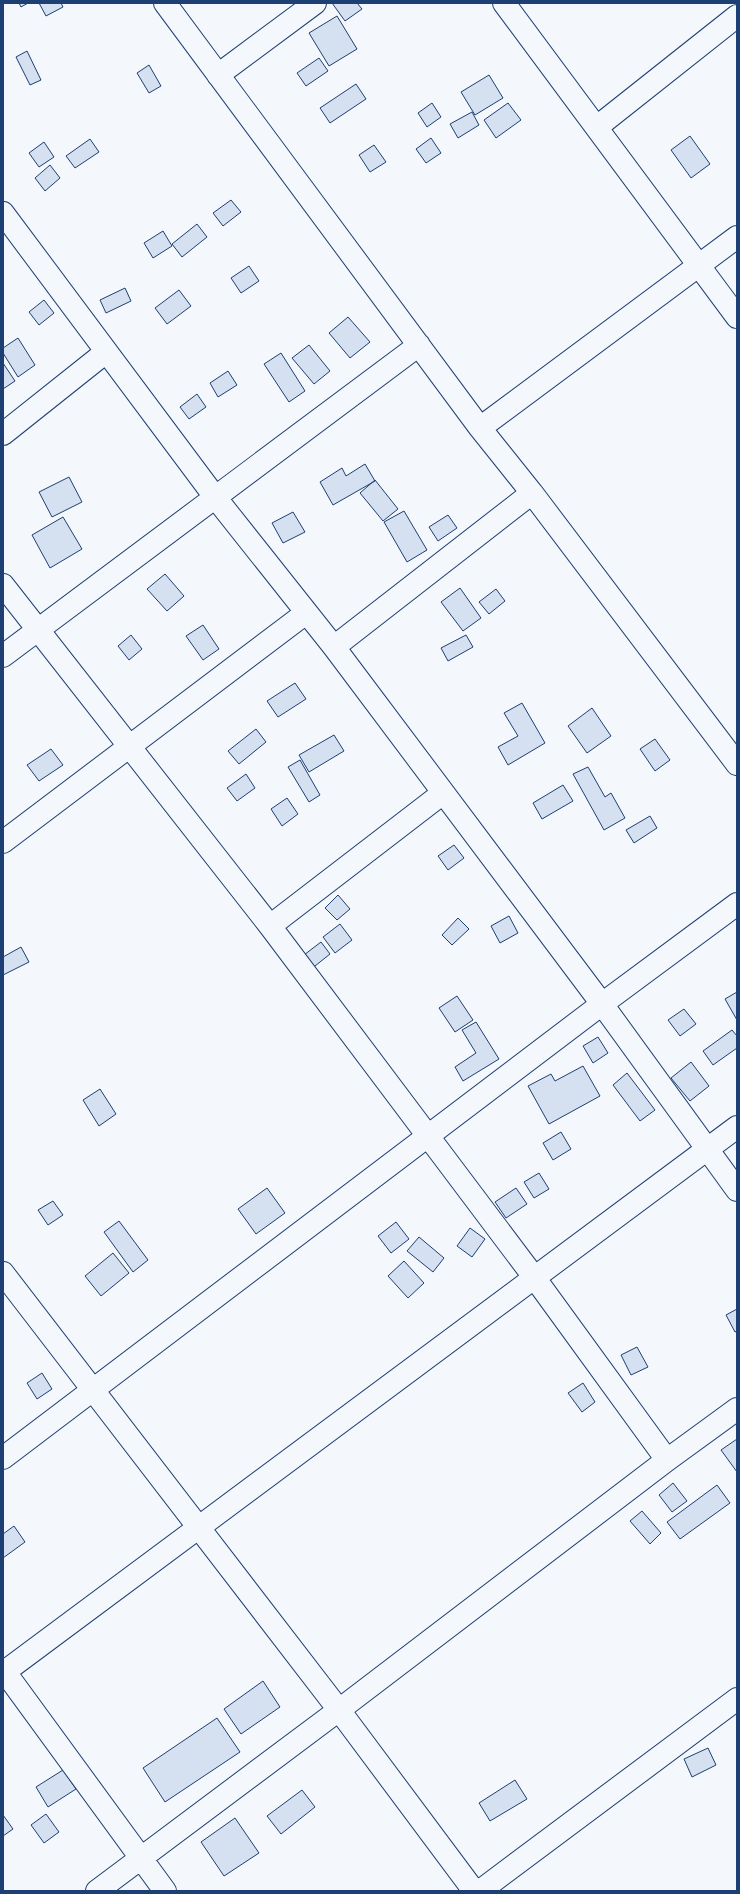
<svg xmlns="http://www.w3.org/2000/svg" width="740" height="1894" viewBox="0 0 740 1894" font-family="'Noto Serif',serif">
<rect width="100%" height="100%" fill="#f4f7fb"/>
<!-- building -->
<path fill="#d5e0f0" stroke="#1d3f73" d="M19 3H28L21 7Z
M39 3H61L63 7 46 16Z
M332 3H357L362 9 345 21Z
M337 16 357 49 329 66 309 33Z
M27 51 41 80 30 85 16 57Z
M319 58 328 71 306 86 297 73Z
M149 65 161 86 149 93 137 73Z
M489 75 503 98 475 115 461 92Z
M356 84 366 99 330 123 320 108Z
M432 103 441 117 427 127 418 113Z
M508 103 521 120 496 138 484 120Z
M472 112 479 125 458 138 450 124Z
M690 136 710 164 691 178 671 150Z
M431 138 441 153 426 163 416 149Z
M90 139 99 152 75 168 66 156Z
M44 142 54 157 39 167 29 153Z
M374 145 386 162 370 172 359 155Z
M50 165 60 178 45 191 35 178Z
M231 200 241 212 223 226 213 213Z
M197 224 207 237 182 257 172 244Z
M163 231 172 246 153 258 144 243Z
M249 266 259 281 241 293 231 278Z
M125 288 131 301 106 313 100 300Z
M179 290 191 306 167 324 155 308Z
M44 300 54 313 39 325 29 312Z
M348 317 370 342 350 358 329 333Z
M18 338 35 365 18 377 3 353V348Z
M309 345 330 371 314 384 292 358Z
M281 353 305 391 289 402 264 364Z
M3 363 15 381 3 389Z
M228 371 237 385 218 397 210 383Z
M197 394 206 407 189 419 180 407Z
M365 464 375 481 333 505 320 482 342 468 346 476Z
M69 477 82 502 52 517 39 492Z
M375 480 398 509 383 521 360 493Z
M404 511 427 550 407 562 384 522Z
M293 512 305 532 283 543 272 523Z
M448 515 457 528 438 541 429 527Z
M63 517 82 549 50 568 32 535Z
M165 574 184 596 167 611 147 589Z
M460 588 481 618 463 631 441 602Z
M496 589 505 601 489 614 479 602Z
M203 625 219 649 203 660 186 636Z
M131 635 142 649 129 660 118 646Z
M466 635 473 647 448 661 441 648Z
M295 683 306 699 278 717 267 701Z
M522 703 545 743 508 765 498 747 518 736 504 713Z
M592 708 611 736 587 753 568 726Z
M256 729 266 742 239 764 228 751Z
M334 735 344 751 309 772 299 755Z
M655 739 670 760 655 771 640 749Z
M51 749 63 765 39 781 27 765Z
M300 760 320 795 309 802 288 767Z
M588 767 605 797 611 793 625 818 604 830 573 774Z
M246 774 255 788 237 801 227 788Z
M563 785 573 801 542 819 533 803Z
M287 798 298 814 282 826 271 809Z
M650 816 657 828 634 843 626 830Z
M454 845 464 858 448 870 438 856Z
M338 895 350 909 337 920 325 908Z
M509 916 518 933 500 943 491 926Z
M458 918 469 929 452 945 442 935Z
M340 924 352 940 335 953 323 937Z
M321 942 330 954 310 970 300 958Z
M21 947 29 962 3 975V957Z
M737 992V1020L725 999Z
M457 996 473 1020 455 1032 439 1008Z
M684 1009 696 1024 680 1036 668 1020Z
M476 1022 499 1059 463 1081 455 1067 476 1053 462 1030Z
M732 1030 737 1036V1048L713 1065 703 1051Z
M598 1037 608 1053 593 1063 583 1046Z
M691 1062 709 1086 690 1101 671 1078Z
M583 1066 600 1096 549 1124 528 1086 551 1074 555 1081Z
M627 1073 655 1110 640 1121 613 1085Z
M100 1089 116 1114 99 1126 83 1100Z
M561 1132 571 1149 553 1160 543 1143Z
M539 1173 549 1189 534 1198 524 1182Z
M267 1188 285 1213 256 1234 238 1209Z
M516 1188 527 1204 506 1218 495 1202Z
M53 1201 63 1215 48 1225 38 1210Z
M119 1221 148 1260 133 1272 104 1232Z
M396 1222 409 1239 391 1253 378 1236Z
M470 1228 485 1239 472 1257 457 1246Z
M419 1237 444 1258 433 1272 407 1251Z
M113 1253 129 1273 101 1296 85 1276Z
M404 1261 424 1283 408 1298 388 1276Z
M737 1309V1331L735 1332 726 1315Z
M637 1347 648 1367 631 1375 621 1355Z
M42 1373 52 1389 37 1399 27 1383Z
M583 1383 595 1402 582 1412 568 1393Z
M737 1439V1472L721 1450Z
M673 1483 687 1501 672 1512 659 1495Z
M717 1485 730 1503 680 1539 667 1522Z
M642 1511 661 1533 650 1544 630 1521Z
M14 1526 25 1542 3 1558V1534Z
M263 1681 280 1707 241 1734 224 1709Z
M217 1718 240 1752 165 1802 143 1768Z
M708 1748 716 1765 692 1777 684 1759Z
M63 1770 76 1789 48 1807 36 1787Z
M515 1780 527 1799 490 1821 479 1803Z
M302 1790 315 1807 281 1834 267 1816Z
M46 1814 59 1832 44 1843 31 1825Z
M3 1815 13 1829 3 1836Z
M235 1818 259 1853 224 1876 201 1842Z"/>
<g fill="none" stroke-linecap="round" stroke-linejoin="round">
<!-- street casing -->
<g stroke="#1d3f73" stroke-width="24">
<path id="street" d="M165 3 480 428 532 493 737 764
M504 3 737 317
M218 75 315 3
M597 127 737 16
M3 213 215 497 334 647 602 1004 737 1190
M480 428 737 237
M3 434 106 352
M3 585 270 926 534 1277 667 1460
M334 647 532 493
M3 656 419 345
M3 842 306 613
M270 926 443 793
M3 1273 339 1710 474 1891
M3 1458 602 1004 737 904
M5 1672 165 1891
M3 1673 737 1127
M97 1891 339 1710 667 1460 737 1409
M480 1891 737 1699"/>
</g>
<!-- street -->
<use href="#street" stroke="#f4f7fb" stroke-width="22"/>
</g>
<!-- border -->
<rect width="740" height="1894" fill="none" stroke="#1d3f73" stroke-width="8"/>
</svg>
